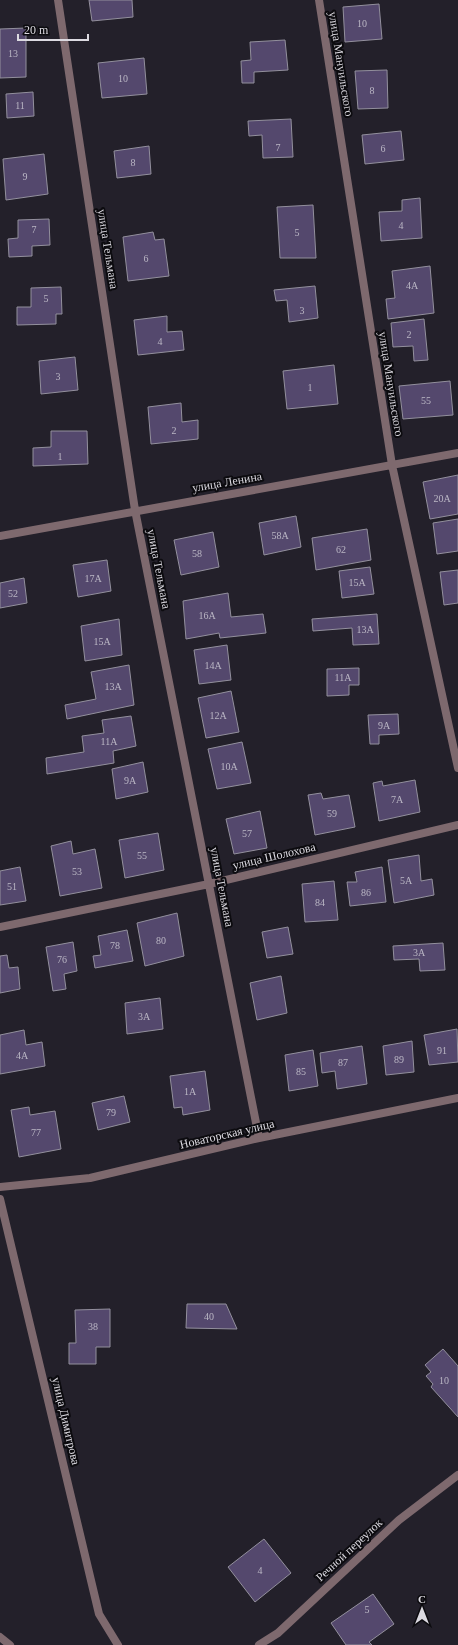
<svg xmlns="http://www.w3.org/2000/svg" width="458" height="1645" viewBox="0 0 458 1645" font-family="Georgia,serif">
<rect width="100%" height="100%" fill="#23202a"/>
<!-- building -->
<path fill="#54486d" stroke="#93909d" d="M89 0H132L133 17 92 21Z
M379 4 382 39 345 42 343 7Z
M26 28V77L0 78V29Z
M285 40 288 70 254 72V83H242L241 61 251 60 250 42Z
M144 58 147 94 102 98 98 63Z
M387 70 388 108 358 109 355 71Z
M33 92 34 116 7 118 6 94Z
M291 119 293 157 263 158 262 135 249 136 248 121Z
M401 131 404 160 365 164 362 135Z
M149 146 151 174 117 178 114 151Z
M44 154 48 194 6 200 3 159Z
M420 198 422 238 381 241 379 212 402 211V200Z
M313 205 316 258H280L277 207Z
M49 219 50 245 32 246V256L9 257 8 239 18 238V220Z
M153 232 155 240 164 239 169 276 128 281 123 237Z
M430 266 434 313 388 319 386 299 395 298 392 271Z
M315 286 318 318 289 322 287 300 276 301 274 290Z
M61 287 62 314H56V324L17 325V307H31V288Z
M167 316V332L182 331 184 350 138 355 134 320Z
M424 319 428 360 414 361 413 346 393 347 391 323Z
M75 357 78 390 41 394 39 361Z
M334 365 338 404 287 409 283 371Z
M450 381 453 415 403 419 399 386Z
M181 403 182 422 198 420V439L151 444 148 407Z
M51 431H87L88 464 33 466V448L51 447Z
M458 475V514L430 519 423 482Z
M296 516 301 547 264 555 259 523Z
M458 519V551L437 554 433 523Z
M367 529 371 560 316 570 312 538Z
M213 532 219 567 181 575 174 540Z
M107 560 111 591 78 597 73 565Z
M370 567 374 594 342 598 339 571Z
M458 570V603L444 605 440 572Z
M24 578 27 603 0 608V583Z
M228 593 231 617 263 614 266 633 220 638 219 633 186 639 183 601Z
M377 614 379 644 353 645 352 628 313 631 312 619Z
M119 619 122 655 85 661 81 626Z
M227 645 231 680 199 684 194 650Z
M129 665 134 705 67 719 65 705 96 699 91 672Z
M359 668V685H349V695L327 696V669Z
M231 691 239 732 206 738 198 698Z
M398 714 399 734 379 735V744H370L368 715Z
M131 716 136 746 113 751 114 763 47 774 46 758 84 752 82 736 104 733 102 720Z
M242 742 251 783 217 789 208 749Z
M143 762 148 792 116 799 112 769Z
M415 780 420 812 379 821 373 783 382 781 383 786Z
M321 793 323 799 349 795 355 827 315 835 308 795Z
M260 811 267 848 234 854 226 819Z
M158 833 164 870 125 878 119 840Z
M71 841 73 854 95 849 102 888 60 896 51 846Z
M419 855 421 881 432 879 434 895 394 903 388 860Z
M20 867 26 901 0 905V871Z
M382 867 386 902 350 906 347 882H357L355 872Z
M334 881 338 920 305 922 302 884Z
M177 913 184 956 145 966 137 923Z
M288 927 293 954 267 958 262 932Z
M127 930 133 961 95 968 93 956 101 955 98 936Z
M73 942 77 971 64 974 66 989 53 991 46 947Z
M443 943 445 970 420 971 419 959 394 960 393 946Z
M7 955 9 968 18 967 20 989 0 993V956Z
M281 976 287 1013 257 1020 250 983Z
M160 998 163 1029 127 1034 125 1003Z
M457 1029 458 1062 429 1065 424 1035Z
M24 1030 26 1045 42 1042 45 1066 0 1074V1035Z
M412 1041 414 1072 386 1075 383 1046Z
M362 1046 367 1084 337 1089 335 1071 322 1073 320 1053Z
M313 1050 318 1086 289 1091 285 1055Z
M205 1071 210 1110 183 1115 182 1107 174 1108 170 1076Z
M124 1096 130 1122 98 1130 92 1103Z
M29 1107 30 1115 55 1111 61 1149 19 1157 11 1110Z
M187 1304H226L237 1329 186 1328Z
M110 1309V1347H96V1364H69V1343H76L75 1310Z
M443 1349 458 1366V1417L431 1387 433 1384 426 1376 431 1372 425 1365Z
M264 1539 291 1573 255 1602 228 1567Z
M373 1594 394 1624 369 1642 372 1645H346L331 1623Z"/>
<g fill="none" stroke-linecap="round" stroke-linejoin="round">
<!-- minor -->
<path stroke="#7e696e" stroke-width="8" d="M58 0 135 510 259 1138
M319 0 392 465 458 768
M0 536 458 453
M0 927 209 884 458 825
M0 1187 90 1178 259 1138 458 1098
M0 1199 99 1614 118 1645
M0 1637 10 1645
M259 1645 278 1633 399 1520 458 1475"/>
</g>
<g text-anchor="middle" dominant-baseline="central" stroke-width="4" stroke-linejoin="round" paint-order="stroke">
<!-- number labels -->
<g font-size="10" fill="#bab6c4">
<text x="362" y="23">10</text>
<text x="13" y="53">13</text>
<text x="123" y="78">10</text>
<text x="372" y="90">8</text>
<text x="20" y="105">11</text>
<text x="278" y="147">7</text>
<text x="383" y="148">6</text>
<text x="133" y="162">8</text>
<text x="25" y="176">9</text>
<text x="401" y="225">4</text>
<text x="34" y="229">7</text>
<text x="297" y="232">5</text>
<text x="146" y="258">6</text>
<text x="412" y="285">4А</text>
<text x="46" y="298">5</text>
<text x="302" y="310">3</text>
<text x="409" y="334">2</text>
<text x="160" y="341">4</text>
<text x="58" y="376">3</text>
<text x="310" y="387">1</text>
<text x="426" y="400">55</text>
<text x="174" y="430">2</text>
<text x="60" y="456">1</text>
<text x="442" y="498">20А</text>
<text x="280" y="535">58А</text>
<text x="341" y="549">62</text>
<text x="197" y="553">58</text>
<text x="93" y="578">17А</text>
<text x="357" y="582">15А</text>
<text x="13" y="593">52</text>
<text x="207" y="615">16А</text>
<text x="365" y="629">13А</text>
<text x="102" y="641">15А</text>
<text x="213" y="665">14А</text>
<text x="343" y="677">11А</text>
<text x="113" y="686">13А</text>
<text x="218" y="715">12А</text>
<text x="384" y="725">9А</text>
<text x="109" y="741">11А</text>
<text x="229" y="766">10А</text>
<text x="130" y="780">9А</text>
<text x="397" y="799">7А</text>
<text x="332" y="813">59</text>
<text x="247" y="833">57</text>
<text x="142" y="855">55</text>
<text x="77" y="871">53</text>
<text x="406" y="880">5А</text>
<text x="12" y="886">51</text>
<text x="366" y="892">86</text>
<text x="320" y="902">84</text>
<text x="161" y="940">80</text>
<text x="115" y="945">78</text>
<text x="419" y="952">3А</text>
<text x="62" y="959">76</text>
<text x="144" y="1016">3А</text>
<text x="442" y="1050">91</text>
<text x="22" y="1055">4А</text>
<text x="399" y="1059">89</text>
<text x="343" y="1062">87</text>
<text x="301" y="1071">85</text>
<text x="190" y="1091">1А</text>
<text x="111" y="1112">79</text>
<text x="36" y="1132">77</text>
<text x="209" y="1316">40</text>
<text x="93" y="1326">38</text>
<text x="444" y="1380">10</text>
<text x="260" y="1570">4</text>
<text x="367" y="1609">5</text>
</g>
<!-- street labels -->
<g font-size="12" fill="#dcdae1" stroke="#0c0b0f">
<text transform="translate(341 64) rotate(81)">улица Мануильского</text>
<text transform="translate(108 249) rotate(81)">улица Тельмана</text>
<text transform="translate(391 384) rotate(81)">улица Мануильского</text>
<text transform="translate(227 482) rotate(-10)">улица Ленина</text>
<text transform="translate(159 569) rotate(79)">улица Тельмана</text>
<text transform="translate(274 856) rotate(-13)">улица Шолохова</text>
<text transform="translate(222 887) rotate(79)">улица Тельмана</text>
<text transform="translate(227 1134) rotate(-13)">Новаторская улица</text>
<text transform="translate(66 1421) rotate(77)">улица Димитрова</text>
<text transform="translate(349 1550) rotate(-43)">Речной переулок</text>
</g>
</g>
<!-- north arrow -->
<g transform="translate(422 1609)" stroke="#0c0b0f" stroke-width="3" paint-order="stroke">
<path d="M0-3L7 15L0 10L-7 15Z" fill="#dcdae1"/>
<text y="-6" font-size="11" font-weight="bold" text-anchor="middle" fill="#dcdae1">С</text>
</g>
<!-- scale -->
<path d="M18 34v6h70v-6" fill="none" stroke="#dcdae1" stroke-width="2"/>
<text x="24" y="34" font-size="12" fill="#dcdae1" stroke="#0c0b0f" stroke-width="3" paint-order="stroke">20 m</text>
</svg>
